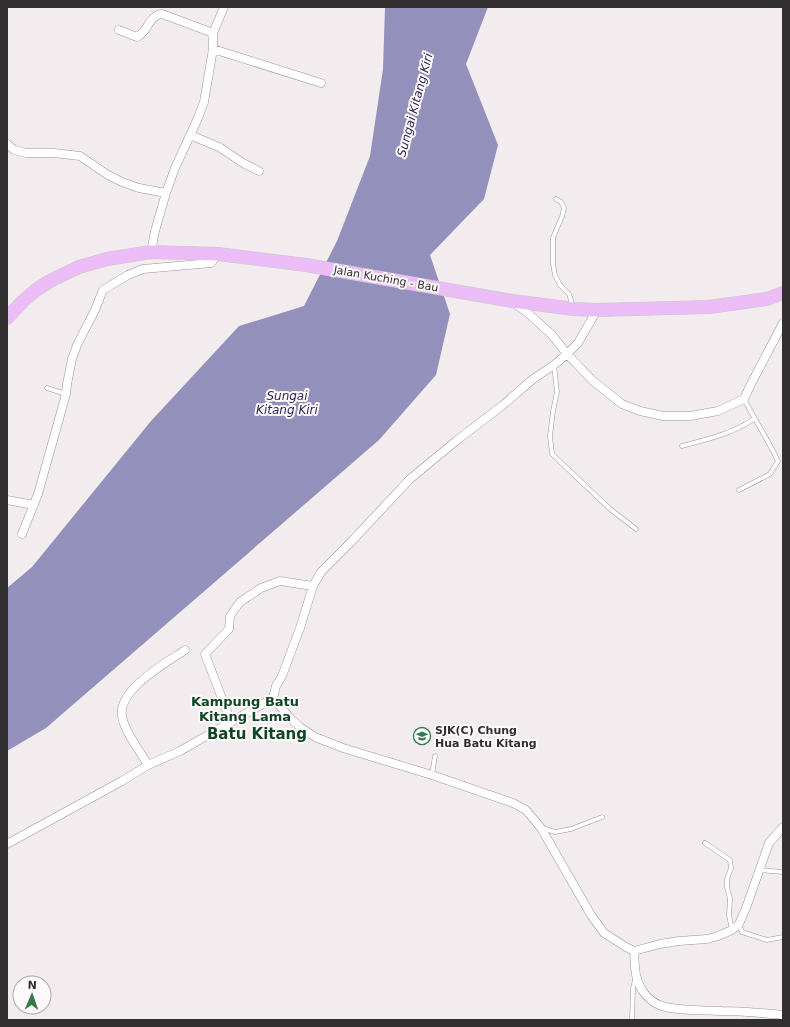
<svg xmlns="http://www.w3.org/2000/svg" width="790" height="1027" viewBox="0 0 790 1027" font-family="'DejaVu Sans',sans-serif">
<rect width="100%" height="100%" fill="#f3ecef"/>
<!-- water -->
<path fill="#9390bb" d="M385 7H488L466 64 498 145 484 199 430 255 450 314 436 375 379 440 46 728 7 751V588L32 567 151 421 239 326 304 306 337 241 370 156 383 69Z"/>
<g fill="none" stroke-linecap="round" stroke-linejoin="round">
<!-- service casing -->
<g stroke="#9a9496" stroke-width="5">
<path id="service" d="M556 199 561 202 564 208 562 217 557 228 553 238V264L555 275 560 285 569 294 573 307
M554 365 557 392 553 411 550 436 552 454 610 509 636 529
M47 388 66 394
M682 446C709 439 731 434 754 419
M739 490 770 474 778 461C768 440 755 420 744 399
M432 775 435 756
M542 828 555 832 571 829 602 817
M705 843 730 860 731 868 727 879V887L730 899 729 915 732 930
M760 870 783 872
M739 924 742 932 767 940 783 937
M632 1020 633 988 635 980"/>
</g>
<!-- minor casing -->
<g stroke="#9a9496" stroke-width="9">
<path id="minor" d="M119 30 137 37C148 32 149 15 162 14L213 33
M213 49 321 83
M190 135 219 147 243 163 259 171
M7 144 14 150 26 153H54L80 156 108 175 122 182 139 188 166 193
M151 252 155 231 166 193 175 168 198 118 204 102 213 49V33L224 7
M513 302 529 314 552 335 567 354 593 381 622 404 640 411 663 416H690L718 411 744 399 751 384 783 323
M7 500 34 505
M22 534 38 494 66 394 67 384 72 359 77 345 95 310 103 290 128 275 143 269 211 263 218 254
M273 698 290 718 300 727 315 737 343 748 432 775 513 803 526 810 541 828 591 915 604 933 626 947 634 951 660 944 679 941 707 939 718 936 732 930 739 924 746 908 769 843 783 827
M231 722 205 654 229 629 230 616 240 602 261 588 280 581 313 586
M148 765C140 751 124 731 122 716 118 689 166 663 185 650
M7 844 122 781 148 765 180 751 273 698 276 686 282 676 300 628 313 586 321 572 350 543 410 479 456 441 503 405 533 379 554 365 567 354 578 343 597 310
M634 951C635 964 634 978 642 990 647 998 656 1005 666 1007 683 1011 704 1010 721 1011 742 1011 762 1013 783 1015"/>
</g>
<!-- primary casing -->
<g stroke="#cac9c9" stroke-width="14">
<path id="primary" d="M7 318 23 301 36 290 50 281 79 267 107 259 151 252 218 254 306 265 512 301 574 309 597 310 709 307 767 299 783 293"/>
</g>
<!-- service -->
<use href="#service" stroke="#fff" stroke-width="4"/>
<!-- minor -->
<use href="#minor" stroke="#fff" stroke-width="8"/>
<!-- primary -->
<use href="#primary" stroke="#ebbcf6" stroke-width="13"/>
</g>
<!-- icons -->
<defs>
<g id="school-ring" transform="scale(0.9)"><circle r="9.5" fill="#fefafc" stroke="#317c4a" stroke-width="1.5"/><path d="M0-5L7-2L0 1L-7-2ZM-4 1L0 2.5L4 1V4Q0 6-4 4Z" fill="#317c4a"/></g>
</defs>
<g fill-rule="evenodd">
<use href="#school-ring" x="422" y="736"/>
</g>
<g text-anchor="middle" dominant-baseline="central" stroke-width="4" stroke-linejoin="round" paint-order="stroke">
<!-- street labels -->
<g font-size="11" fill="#322f30" stroke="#fefafc">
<text transform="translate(386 279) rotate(10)">Jalan Kuching - Bau</text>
</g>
<!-- poi labels -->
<g font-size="11" font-weight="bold" fill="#322f30" stroke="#fefafc" text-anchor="start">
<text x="435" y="730">SJK(C) Chung<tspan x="435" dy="13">Hua Batu Kitang</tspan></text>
</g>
<!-- water labels -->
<g font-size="12" font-style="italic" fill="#291f53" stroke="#fefafc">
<text transform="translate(415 105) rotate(-75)">Sungai Kitang Kiri</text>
<text x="287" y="396">Sungai<tspan x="287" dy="14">Kitang Kiri</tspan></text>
</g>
<!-- quarter labels -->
<g font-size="13" font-weight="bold" fill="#104624" stroke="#fefafc">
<text x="245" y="701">Kampung Batu<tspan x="245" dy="15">Kitang Lama</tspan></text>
</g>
<!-- district labels -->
<g font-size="15" font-weight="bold" fill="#104624" stroke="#fefafc">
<text x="257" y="734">Batu Kitang</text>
</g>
</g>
<!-- border -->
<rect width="790" height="1027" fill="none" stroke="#322f30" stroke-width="16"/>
<!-- north arrow -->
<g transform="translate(32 995) rotate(2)"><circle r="19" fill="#fefafc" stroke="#aca9aa"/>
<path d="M0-3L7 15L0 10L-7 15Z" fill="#317c4a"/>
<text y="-6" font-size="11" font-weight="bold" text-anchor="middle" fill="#322f30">N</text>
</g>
</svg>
